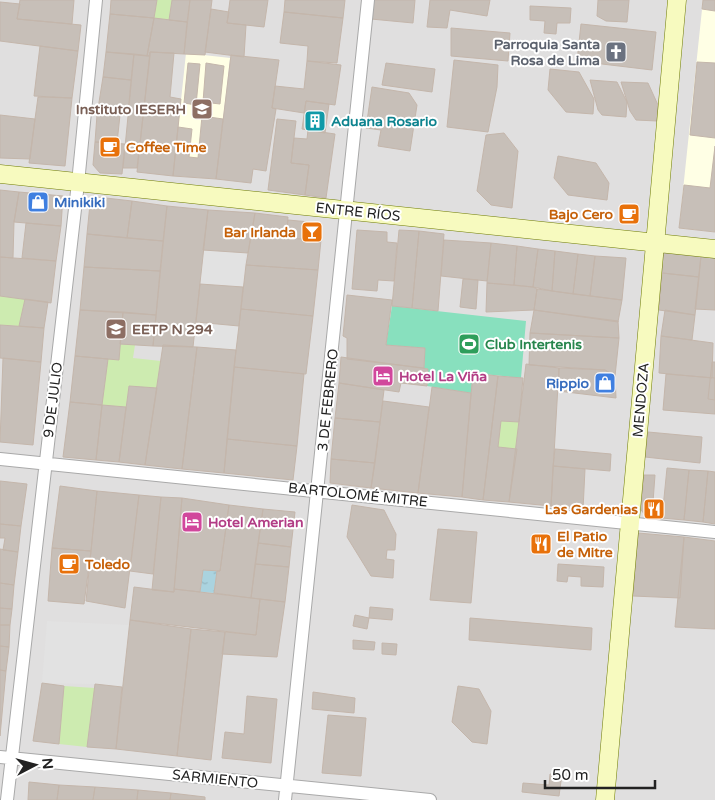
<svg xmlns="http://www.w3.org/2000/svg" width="715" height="800" viewBox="0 0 715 800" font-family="'Varela Round',sans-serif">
<defs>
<pattern id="water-ripples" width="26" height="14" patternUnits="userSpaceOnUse" patternTransform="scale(1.25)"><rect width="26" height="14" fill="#aad3df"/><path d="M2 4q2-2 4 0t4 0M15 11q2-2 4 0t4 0" fill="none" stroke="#92b5bf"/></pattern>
</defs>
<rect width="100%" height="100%" fill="#f2efe9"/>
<!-- residential -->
<path fill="#e0dfdf" d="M0 0H715V800H0Z"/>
<!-- education -->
<path fill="#ffffe5" d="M703 0H715V232L679 228Z
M186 53 230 58 216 179 173 176Z"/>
<!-- grass -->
<path fill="#cdebb0" d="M157 0H172L169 20 154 18Z
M0 296 25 299 19 326 0 325Z
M120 344 135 345 133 358 161 361 157 388 129 386 126 407 102 405 108 359 119 360Z
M501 421 519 422 517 449 498 447Z
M64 686 95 688 87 747 59 744Z"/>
<!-- pitch -->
<path fill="#88e0be" d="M392 306 526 321 521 378 473 373 471 393 427 386 428 369 424 368 425 348 386 345Z"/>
<!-- parking -->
<path fill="#e2e2e2" d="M203 250 246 253 243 287 200 284Z
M196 322 239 326 236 350 193 347Z
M47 621 129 625 122 687 95 684 42 683Z"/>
<!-- water -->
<path fill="url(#water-ripples)" d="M203 570 217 571 214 593 200 592Z"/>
<!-- building -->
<path fill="#c7bfb8" stroke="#c4b6ab" d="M20 0H74L72 24 17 19Z
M111 0H157L154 18 110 14Z
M172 0H190L187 22 169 20Z
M190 0H212L205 55 184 54Z
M230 0H268L264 27 227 23Z
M285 0H345L343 18 284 12Z
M373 0H415L413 23 371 19Z
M430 0H490L487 16 450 10 447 28 427 27Z
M598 0H629L627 22 606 21 597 16Z
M703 0H715V11L702 9Z
M0 2 20 4 17 19 81 25 78 51 0 41Z
M530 6 571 8 570 23H557L556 34 544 33 545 21 530 20Z
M211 9 229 12 227 23 246 25 244 57 205 52Z
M284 12 343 18 337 63 307 61 308 46 280 43Z
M110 14 154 18 147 56 106 52Z
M154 18 187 22 184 54 150 52V56H147Z
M581 24 656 32 652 70 577 61Z
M451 28 510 33 508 61 451 56Z
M40 46 78 51 72 98 34 96Z
M106 52 134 54 131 80 103 77Z
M150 52 174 53 170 97 181 99 173 176 137 172Z
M134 54 150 56 137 168H123Z
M231 55 279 60 272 108 276 109 266 171 253 169 251 183 216 179Z
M454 60 498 65 497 87 488 132 447 127Z
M307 61 341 65 335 105 306 101 304 113 272 108 275 86 304 89Z
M697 62 715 63V138L690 135Z
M188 63 200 64 196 105 184 103Z
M206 63 224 66 220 104 203 102Z
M386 63 435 69 432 92 382 85Z
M550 69 579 72 594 99 593 114 566 112 548 90Z
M103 77 131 80 128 115H97Z
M590 80 617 82 627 102 626 117 602 115 598 110Z
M621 82 648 83 658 105 657 121 636 120 630 111Z
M372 87 409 93 417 105 410 151 378 146 381 130 366 128Z
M38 97 72 98 65 166 29 163Z
M306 101 329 104 325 133 302 129Z
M0 115 35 119 30 159 0 158Z
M97 115H120L117 143 95 142Z
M202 116 223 119 216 179 173 176 178 127 192 129 189 157 198 158Z
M277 119 296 121 291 163 309 165 305 195 268 190Z
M308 130 335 134 326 198 305 195 309 165 291 163 294 138 307 139Z
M504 133 518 151 512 208 491 205 477 191 486 135Z
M95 142 125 144 122 174 100 173 93 165Z
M715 146V232L679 228 684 185 710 188Z
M558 156 596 163 609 183 607 200 568 195 554 178Z
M0 190 19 192 14 222 13 258 0 257Z
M19 192 63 196 61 226 14 222Z
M97 197 132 201 127 238 87 234 90 204Z
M132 201 167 206 163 241 127 238Z
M167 206 208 210 193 347 153 346Z
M208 210 255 213 248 253 203 250Z
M255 213 288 217 286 238 321 240 318 270 246 265Z
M288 220 321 223V240L286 238Z
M26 223 61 226 56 261 22 258Z
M357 230 387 232V242L397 243 394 281 378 280 377 291 352 289Z
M399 230 419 231 412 308 392 306Z
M419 231 444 234 438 311 412 308Z
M87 234 163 241 160 271 84 267Z
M444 240 491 243 487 281 441 276Z
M491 243 517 246 514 285 487 283Z
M517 246 538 249 533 287 514 285Z
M538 249 555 251 552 291 533 287Z
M555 251 578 254 573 294 552 291Z
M662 251 701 256 699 277 662 273Z
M578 254 595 256 590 296 573 294Z
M595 256 626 258 622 300 590 296Z
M701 256 715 257V310L695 309Z
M0 257 56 261 51 303 0 296Z
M246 265 318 270 313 316 241 309Z
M84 267 160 271 156 315 80 310Z
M662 273 699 277 695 315 659 310Z
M463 279 478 280 476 309 460 307Z
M487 283 533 287 537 289 534 310 486 312Z
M200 284 243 287 239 326 196 322Z
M537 289 622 300 618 322 534 310Z
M347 295 392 300 386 345 425 348 424 368 347 359V338L343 336Z
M25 299 48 302 44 328 19 326Z
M241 309 313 316 306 374 234 367Z
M80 310 123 312 119 360 75 356Z
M534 310 618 321 619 338 530 333Z
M665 310 695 315 692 340 661 336Z
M123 312 156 315 153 346 120 344Z
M0 325 44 328 41 362 0 358Z
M530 333 619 338 615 376 605 370 529 365Z
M661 336 713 343 712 378 659 373Z
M163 345 197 347 182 469 145 465Z
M197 347 236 350 224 473 182 469Z
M75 356 108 359 102 405 70 402Z
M341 357 428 369 427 386 401 383 399 392 339 383Z
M3 358 41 362 33 445 0 442Z
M712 362H715V400L708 399Z
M526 364 559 368 551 506 509 502Z
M234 367 304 374 297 446 227 439Z
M559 368 605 370 615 376 616 398 558 391Z
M473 373 498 376 483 500 462 497Z
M666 374 715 378V414L663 410Z
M498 376 523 378 519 422 501 421 498 447 517 449 509 502 483 500Z
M339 383 384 390 380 422 335 418Z
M129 386 157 388 145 465 119 462Z
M432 387 471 393 462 497 418 493Z
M383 401 429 407 418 493 371 488Z
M70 402 102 405 96 460 63 457Z
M102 405 126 407 119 462 96 460Z
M335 418 380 422 375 463 331 459Z
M648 432 702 437 700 463 645 457Z
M227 439 297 446 293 480 224 473Z
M555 449 611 454 610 471 553 466Z
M331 459 375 463 371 488 330 483Z
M553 466 585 469 583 510 551 506Z
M667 468 689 470 684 520 662 518Z
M689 470 708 471 703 522 684 520Z
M708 471 715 472V524L703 522Z
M644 475H655L653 502 663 503 662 518 646 516 641 510Z
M0 481 27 484 21 526 0 524Z
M60 486 97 491 91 551 52 548Z
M97 491 139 495 125 608 86 601Z
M139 495 161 497 153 574 130 571Z
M161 497 182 498 174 592 152 590Z
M182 498 229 505 220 571 203 570 200 592 174 589Z
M229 505 263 509 251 598 214 593 217 571H220Z
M352 505 384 510 396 534 395 550H387L386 559 394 560 393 578 371 576 347 537Z
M263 509 295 512 291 547 258 543Z
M0 524 21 526 18 552 3 550 5 538H0Z
M438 529 477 532 471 603 430 600Z
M638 533 684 537 680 598 633 596Z
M684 537 715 541V629L675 627Z
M258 543 291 547 289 567 255 564Z
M52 548 91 551 84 604 48 601Z
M0 549 18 552 14 585 0 583Z
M255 564 289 567 285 602 251 598Z
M558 564 604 567 603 587 581 586V577L568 576 567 582 557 581Z
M0 583 14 585 12 609 0 608Z
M134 587 174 592V589L260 599 256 635 130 620Z
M260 599 285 602 277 657 222 654 225 632 256 635Z
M370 607 393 609 392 620 369 618Z
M0 608 12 609 10 625H0Z
M355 615 369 618 367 629 353 626Z
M470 618 592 628 591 650 469 640Z
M130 620 191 629 177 756 116 749Z
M0 625H10L9 647 0 646Z
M191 629 225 632 211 760 177 756Z
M353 640 375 642 374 650 353 649Z
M382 643 397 644 396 655 382 654Z
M0 646 9 647 6 671 0 670Z
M0 670 6 671 0 736Z
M42 683 64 686 59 744 33 741Z
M95 684 122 687 116 749 87 747Z
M458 686 479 689 491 711 487 744 472 742 452 722Z
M313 692 355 698 354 713 312 709Z
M247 696 277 699 271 763 222 758 225 732 244 734Z
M328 715 366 718 361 776 322 773Z
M550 774H562L559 796 522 792 523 783 549 785Z
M29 782 59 785 57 800H28Z
M59 785 95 787 93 800H57Z
M95 787 138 790 137 800H93Z
M138 790 171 793 170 800H137Z
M171 793 205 797V800H170Z"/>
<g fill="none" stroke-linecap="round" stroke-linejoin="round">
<!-- street casing -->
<g stroke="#a9a9a9" stroke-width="14">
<path id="street" d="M0 459 715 532
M0 757 430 800
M7 800 78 183 96 0
M285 800 368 0"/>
</g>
<!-- secondary casing -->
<g stroke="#707d05" stroke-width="19">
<path id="secondary" d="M0 174 715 249
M605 800 677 0"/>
</g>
<!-- street -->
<use href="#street" stroke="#fff" stroke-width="12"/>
<!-- secondary -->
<use href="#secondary" stroke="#f7fabf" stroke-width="18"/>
</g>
<!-- icons -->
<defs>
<g id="church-square" transform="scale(1.125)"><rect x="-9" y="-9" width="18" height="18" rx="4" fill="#6b7280" stroke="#fff"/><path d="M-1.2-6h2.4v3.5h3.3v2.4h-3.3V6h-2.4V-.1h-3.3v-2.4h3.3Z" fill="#fff"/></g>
<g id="school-square" transform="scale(1.125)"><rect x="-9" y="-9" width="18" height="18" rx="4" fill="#8d6e63" stroke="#fff"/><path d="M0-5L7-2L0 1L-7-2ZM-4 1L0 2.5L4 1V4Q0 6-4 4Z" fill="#fff"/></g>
<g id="building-square" transform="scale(1.125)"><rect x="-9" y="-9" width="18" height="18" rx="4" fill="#0f9aa8" stroke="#fff"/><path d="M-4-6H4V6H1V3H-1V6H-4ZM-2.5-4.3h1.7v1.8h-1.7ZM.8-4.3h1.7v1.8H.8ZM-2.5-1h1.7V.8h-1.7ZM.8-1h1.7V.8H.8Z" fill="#fff"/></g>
<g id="cafe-square" transform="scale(1.125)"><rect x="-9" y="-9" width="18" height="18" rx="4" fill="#e8710a" stroke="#fff"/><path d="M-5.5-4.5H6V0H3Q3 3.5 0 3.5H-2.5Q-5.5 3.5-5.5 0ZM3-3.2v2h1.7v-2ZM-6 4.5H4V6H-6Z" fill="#fff"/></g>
<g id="shop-square" transform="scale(1.125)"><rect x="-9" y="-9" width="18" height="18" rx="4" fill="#3f7fe0" stroke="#fff"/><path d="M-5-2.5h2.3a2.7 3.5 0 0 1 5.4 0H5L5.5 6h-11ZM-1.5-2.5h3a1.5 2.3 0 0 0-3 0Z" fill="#fff"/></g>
<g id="bar-square" transform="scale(1.125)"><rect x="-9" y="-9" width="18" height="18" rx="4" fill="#e8710a" stroke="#fff"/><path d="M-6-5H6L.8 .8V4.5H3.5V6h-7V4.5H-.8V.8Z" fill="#fff"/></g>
<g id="stadium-square" transform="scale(1.125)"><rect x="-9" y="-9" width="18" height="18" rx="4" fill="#2e9e5b" stroke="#fff"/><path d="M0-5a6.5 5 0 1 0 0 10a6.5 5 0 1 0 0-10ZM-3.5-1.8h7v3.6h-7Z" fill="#fff"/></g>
<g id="hotel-square" transform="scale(1.125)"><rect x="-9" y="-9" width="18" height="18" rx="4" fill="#d1479c" stroke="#fff"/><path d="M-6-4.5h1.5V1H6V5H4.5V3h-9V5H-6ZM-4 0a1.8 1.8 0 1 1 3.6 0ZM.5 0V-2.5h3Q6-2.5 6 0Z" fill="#fff"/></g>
<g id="restaurant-square" transform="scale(1.125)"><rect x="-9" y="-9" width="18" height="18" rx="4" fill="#e8710a" stroke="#fff"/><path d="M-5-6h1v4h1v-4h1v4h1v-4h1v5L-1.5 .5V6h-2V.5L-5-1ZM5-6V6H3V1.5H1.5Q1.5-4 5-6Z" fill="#fff"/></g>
</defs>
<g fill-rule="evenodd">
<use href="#church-square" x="616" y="52"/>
<use href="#school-square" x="202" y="109"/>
<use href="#building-square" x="315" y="121"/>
<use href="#cafe-square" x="110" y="147"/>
<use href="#shop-square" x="38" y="202"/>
<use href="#cafe-square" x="629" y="214"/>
<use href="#bar-square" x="312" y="232"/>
<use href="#school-square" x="116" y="329"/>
<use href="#stadium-square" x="469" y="344"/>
<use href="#hotel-square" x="383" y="376"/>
<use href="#shop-square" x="605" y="383"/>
<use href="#restaurant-square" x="654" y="509"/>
<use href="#hotel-square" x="192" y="522"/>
<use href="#restaurant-square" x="541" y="544"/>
<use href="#cafe-square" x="69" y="564"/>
</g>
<g text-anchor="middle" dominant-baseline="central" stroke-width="4" stroke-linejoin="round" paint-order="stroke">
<!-- worship labels -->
<g font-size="14" font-weight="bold" fill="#5b616d" stroke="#fff" text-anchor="end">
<text x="600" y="44">Parroquia Santa<tspan x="600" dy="16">Rosa de Lima</tspan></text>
</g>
<!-- education labels -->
<g font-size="14" font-weight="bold" fill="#785e54" stroke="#fff" text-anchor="end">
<text x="186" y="109">Instituto IESERH</text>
<text x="132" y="329" text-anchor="start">EETP N 294</text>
</g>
<!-- culture labels -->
<g font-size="14" font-weight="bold" fill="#0d838f" stroke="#fff" text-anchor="start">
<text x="331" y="121">Aduana Rosario</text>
</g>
<!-- food labels -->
<g font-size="14" font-weight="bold" fill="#c56008" stroke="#fff" text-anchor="start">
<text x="126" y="147">Coffee Time</text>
<text x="613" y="214" text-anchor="end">Bajo Cero</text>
<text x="296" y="232" text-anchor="end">Bar Irlanda</text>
<text x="638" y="509" text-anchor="end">Las Gardenias</text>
<text x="557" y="536">El Patio<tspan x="557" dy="16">de Mitre</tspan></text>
<text x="85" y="564">Toledo</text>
</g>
<!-- shop labels -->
<g font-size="14" font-weight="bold" fill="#366cbe" stroke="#fff" text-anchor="start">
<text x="54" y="202">Minikiki</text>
<text x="589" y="383" text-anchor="end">Rippio</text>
</g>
<!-- street labels -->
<g font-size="14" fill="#222" stroke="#fff">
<text transform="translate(358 212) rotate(6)">ENTRE RÍOS</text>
<text transform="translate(53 400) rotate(-83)">9 DE JULIO</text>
<text transform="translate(328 400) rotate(-84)">3 DE FEBRERO</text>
<text transform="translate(641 400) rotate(-85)">MENDOZA</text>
<text transform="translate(358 495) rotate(6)">BARTOLOMÉ MITRE</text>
<text transform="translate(215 779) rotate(6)">SARMIENTO</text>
</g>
<!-- leisure labels -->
<g font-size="14" font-weight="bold" fill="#27864d" stroke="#fff" text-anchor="start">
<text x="485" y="344">Club Intertenis</text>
</g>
<!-- hotel labels -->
<g font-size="14" font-weight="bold" fill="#b23c85" stroke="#fff" text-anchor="start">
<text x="399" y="376">Hotel La Viña</text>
<text x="208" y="522">Hotel Amerian</text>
</g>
</g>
<!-- north arrow -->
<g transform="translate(35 765) rotate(84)" stroke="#ffffff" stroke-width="4" paint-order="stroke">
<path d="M0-4L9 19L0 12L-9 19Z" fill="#222222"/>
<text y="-8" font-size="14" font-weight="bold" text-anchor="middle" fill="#222222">N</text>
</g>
<!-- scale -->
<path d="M545 780v8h110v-8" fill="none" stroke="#222222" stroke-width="2.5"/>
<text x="552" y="780" font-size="15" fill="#222222" stroke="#ffffff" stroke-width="4" paint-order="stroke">50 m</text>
</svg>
